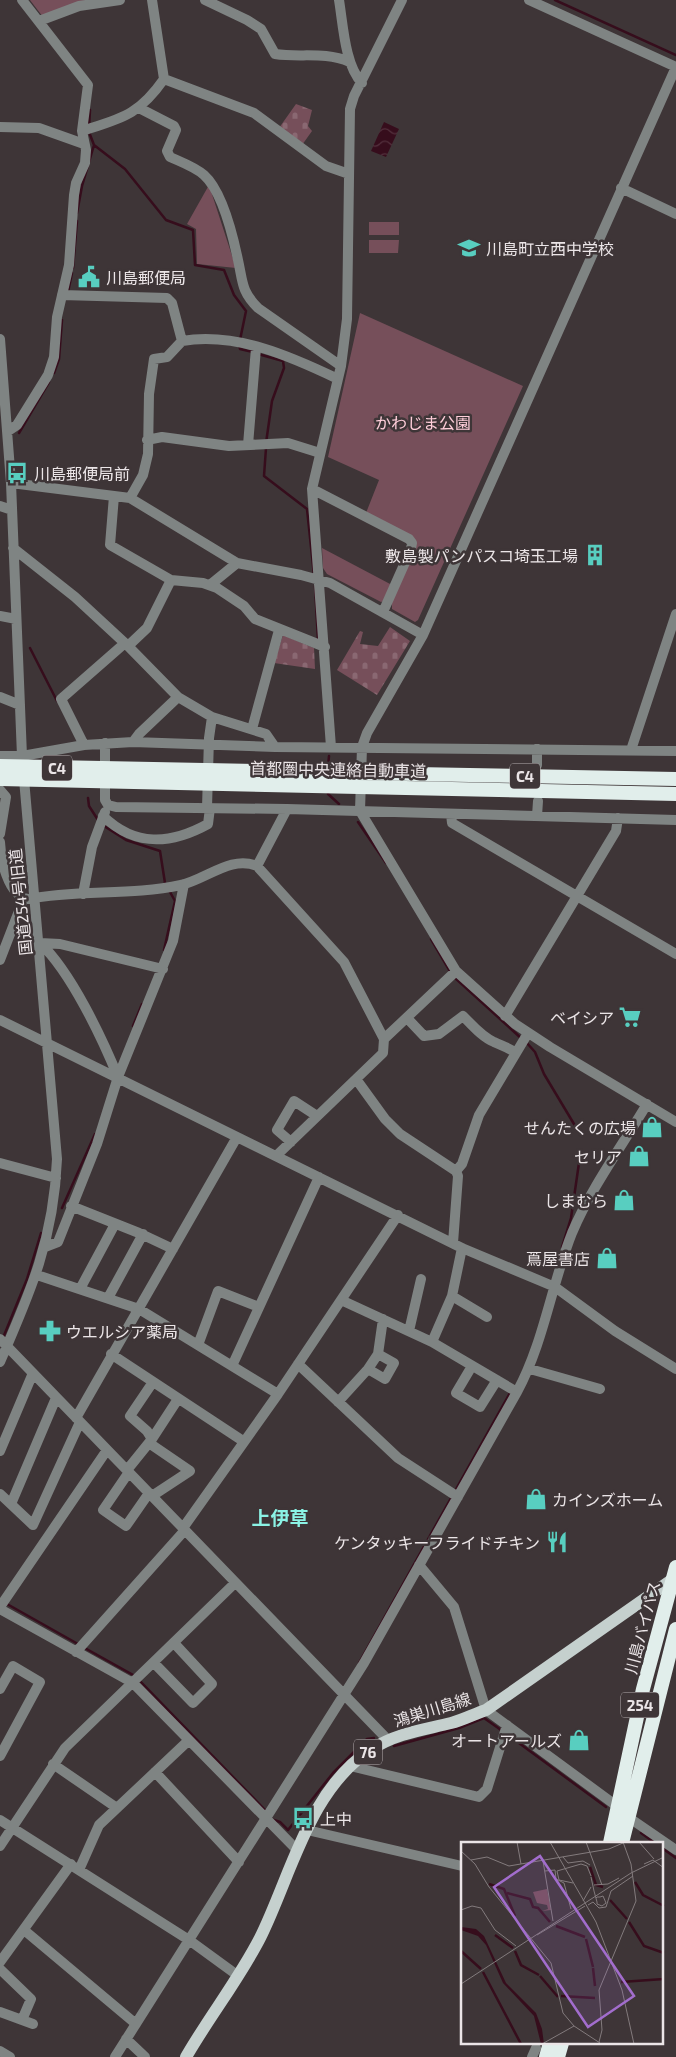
<svg xmlns="http://www.w3.org/2000/svg" width="676" height="2057" viewBox="0 0 676 2057" font-family="'Exo 2','Noto Sans JP',sans-serif">
<defs>
<pattern id="cemetery-stones" width="16" height="16" patternUnits="userSpaceOnUse" patternTransform="scale(1.25)"><rect width="16" height="16" fill="#764f5a"/><path d="M2 7V4a2 2 0 0 1 4 0v3zM10 15v-3a2 2 0 0 1 4 0v3z" fill="#8a6872"/></pattern>
<pattern id="water-waves" width="16" height="10" patternUnits="userSpaceOnUse" patternTransform="scale(1.25)"><rect width="16" height="10" fill="#360d1c"/><path d="M0 5q4-4 8 0t8 0" fill="none" stroke="#53303d"/></pattern>
</defs>
<rect width="100%" height="100%" fill="#3e3537"/>
<!-- green -->
<path fill="#764f5a" d="M30 0H95L43 17Z
M209 185 236 268 197 264 196 229 187 224Z
M369 222H399V235H369Z
M369 240H399L398 253H369Z
M360 313 523 386 418 620 415 622 392 609V600L416 549 366 513 379 480 328 457Z
M322 548 392 585 384 601 381 602 327 574 323 568Z"/>
<!-- cemetery -->
<path fill="url(#cemetery-stones)" d="M296 104 312 110 308 126 312 131 302 145 279 128Z
M390 627 410 641 377 695 337 670 360 631 363 632 360 644 378 646Z
M283 635 314 648 315 669 274 663Z"/>
<!-- water -->
<path fill="url(#water-waves)" d="M384 122 399 129 386 157 371 151Z"/>
<g fill="none" stroke-linecap="round" stroke-linejoin="round">
<!-- stream -->
<path stroke="#360d1c" stroke-width="2.5" d="M555 0 676 55
M89 127 90 110
M94 145 125 169 166 220 193 230 195 265 224 270 234 295 246 311 240 340
M77 213 82 186 94 145 89 132
M73 268 77 221
M68 292 72 273
M239 345 240 349 253 352
M258 354 283 361 284 368 272 401 266 443
M54 373 59 359 62 320
M19 433 49 382
M266 448 264 476 307 509 314 575
M315 586 318 640
M30 648 57 701
M328 767 329 756
M328 790V794L339 804
M88 798 89 806 98 820
M358 822 386 863
M104 826 126 840 160 851 165 883
M431 939 451 973
M164 950 175 901 170 892
M454 977 522 1039
M133 1026 142 1004
M526 1042 535 1052 544 1074 577 1129
M62 1208 95 1134
M562 1247 571 1218 580 1156
M3 1338 27 1279 41 1233
M455 1491 511 1391
M7 1604 78 1644
M83 1647 135 1676
M359 1663 451 1498
M139 1680 267 1812
M508 1735 606 1807
M394 1746 459 1728 484 1718 501 1730
M271 1819 280 1822 288 1830 333 1773 367 1739 374 1738
M641 1833 655 1843
M662 1848 676 1858"/>
<!-- minor -->
<path stroke="#7f8483" stroke-width="10" d="M205 0 247 20 261 29 275 54C301 58 323 51 350 62
M339 0C343 24 345 66 362 83
M529 0 676 67
M39 21 79 6 120 0
M676 67 423 635 367 733 362 747 360 811 456 971 515 1024 550 1047 676 1122
M164 79 254 113 326 166 349 174
M139 108 174 126 176 130 167 151 170 157C181 162 195 167 204 175 222 191 233 236 238 260 243 282 241 291 258 308L341 366
M0 127 39 128 84 144
M82 131C122 118 139 115 164 79L152 0
M621 188 676 214
M62 295 167 298 172 303 182 341
M0 339 11 483 22 756 57 1159C54 1238 31 1291 0 1362
M8 431 17 425 48 375 54 357 57 317 69 265 74 195 76 183 85 163 86 150 82 131 88 85 22 0
M147 440 162 437 229 446 288 443 320 453
M248 445 256 348
M11 483 130 498 237 563 301 575 330 583 423 635
M312 489 409 539 412 543 411 549 383 612
M114 496 110 545 171 580 203 583 217 588 244 606 255 619 325 647
M130 498 143 475 148 454 149 394 154 359 167 357 182 341C236 332 290 356 338 379
M0 506 12 510
M13 548 75 597 128 646 178 697 212 717 266 734 275 747
M210 585 237 563
M0 616 16 619
M128 646 147 628 171 580
M0 697 20 705
M252 729 279 630
M133 742 139 734 178 697
M105 743V800L108 805 116 807 287 809 676 820
M84 745 61 699 125 643
M331 747 312 489 341 366 347 319 350 109 354 96 402 0
M631 750 676 614
M0 756H22L84 745 133 742 275 747 676 751
M537 765V749
M0 790 6 797 0 834
M207 808 209 738 212 717
M451 814 452 823 676 954
M103 816C135 847 170 845 208 824L210 808
M537 816 538 801
M0 842C1 859 7 895 28 899 78 889 131 896 181 885 207 879 231 855 257 866L344 962 384 1039 383 1053 276 1156
M257 866 287 809
M83 894 92 847 105 812
M0 960 24 898
M505 1016 616 831 618 818
M407 1018 424 1036 439 1034 463 1016C472 1025 482 1037 494 1042 502 1046 508 1047 516 1053
M0 1020 462 1248 555 1287 615 1331 676 1369
M384 1039 456 971
M118 1077C102 1038 71 972 40 943L60 944 163 969
M356 1079 385 1119 400 1134 456 1171
M291 1142 277 1130 294 1101 317 1116
M0 1163 56 1178
M71 1206 139 1233 173 1249
M453 1243 458 1176 456 1171 462 1164 479 1115 528 1033
M45 1247 58 1242 97 1144 118 1077 173 941 184 884
M37 1275 139 1309 278 1394
M80 1289 115 1224
M452 1296 487 1317
M108 1298 143 1234
M341 1300 432 1342 517 1392
M409 1331 421 1279
M0 1339 388 1740
M432 1342 452 1296 462 1248
M198 1345 218 1291 259 1307
M111 1354 243 1441
M298 1364 398 1458 458 1497
M232 1366 319 1177
M472 1366 456 1393 480 1407 497 1380
M368 1369 385 1379 394 1363 378 1354
M530 1369 600 1389
M338 1402 368 1369 378 1354 383 1319
M76 1418 237 1137
M152 1439 147 1431 130 1416 153 1382
M149 1443 190 1471 152 1496
M0 1451 33 1373
M127 1470 152 1439 178 1399
M129 1472 103 1510 126 1526 149 1493
M0 1494 33 1525 80 1422
M11 1504 56 1398
M183 1528 278 1394 398 1215
M419 1565 454 1607 486 1710 618 1807
M0 1607 107 1450
M0 1609 133 1683 297 1850
M76 1652 185 1530
M154 1663 193 1703 212 1684 174 1643
M0 1689 13 1666 40 1682 0 1756
M53 1764 117 1808
M350 1766 479 1797 487 1789 507 1725
M155 1772 239 1862
M628 1817 676 1850
M0 1820 189 1940 237 1975
M307 1830 462 1866
M0 1846 65 1748 235 1583
M79 1870 99 1825 188 1741
M24 1930 136 2024
M0 1962 71 1864
M0 1969 31 1999 22 2020
M0 2012 33 2024
M126 2039 145 2057
M0 2051 10 2057
M115 2057 364 1663 517 1392C544 1342 551 1286 572 1233 591 1188 622 1146 647 1104
M532 2057 536 2048"/>
<!-- major -->
<path stroke="#c5d0ce" stroke-width="12" d="M186 2057C209 2017 239 1979 260 1938 291 1876 309 1788 372 1749 397 1733 423 1730 451 1723 463 1720 474 1714 486 1710L676 1577"/>
<!-- highway -->
<path stroke="#e1eeeb" stroke-width="14" d="M0 766 676 779
M0 779 676 794
M610 1843 643 1689 676 1567
M622 1843 676 1629
M546 2057 550 2043
M558 2057 562 2043"/>
</g>
<!-- icons -->
<defs>
<g id="school-bare" transform="scale(1.725)"><path d="M0-5L7-2L0 1L-7-2ZM-4 1L0 2.5L4 1V4Q0 6-4 4Z" fill="#58cec0" stroke="#3e3537" stroke-width="2.5" paint-order="stroke"/></g>
<g id="civic-bare" transform="scale(1.725)"><path d="M-.6-6.5H3V-4.5H.6V-3L4-1V1h2V6H-6V1h2V-1L-.6-3ZM-1.2 2.5V6h2.4V2.5Z" fill="#58cec0" stroke="#3e3537" stroke-width="2.5" paint-order="stroke"/></g>
<g id="bus-bare" transform="scale(1.725)"><path d="M-5-6H5V4H4V6H2V4H-2V6H-4V4H-5ZM-3.5-4V0h7V-4ZM-3.5 1.2v1.5H-2V1.2ZM2 1.2v1.5H3.5V1.2Z" fill="#58cec0" stroke="#3e3537" stroke-width="2.5" paint-order="stroke"/></g>
<g id="building-bare" transform="scale(1.725)"><path d="M-4-6H4V6H1V3H-1V6H-4ZM-2.5-4.3h1.7v1.8h-1.7ZM.8-4.3h1.7v1.8H.8ZM-2.5-1h1.7V.8h-1.7ZM.8-1h1.7V.8H.8Z" fill="#58cec0" stroke="#3e3537" stroke-width="2.5" paint-order="stroke"/></g>
<g id="supermarket-bare" transform="scale(1.725)"><path d="M-6-5.5h2.5l.6 2H6L4.5 2H-2.5L-4.4-4H-6ZM-1.5 3.2a1.3 1.3 0 1 0 .1 0ZM3 3.2a1.3 1.3 0 1 0 .1 0Z" fill="#58cec0" stroke="#3e3537" stroke-width="2.5" paint-order="stroke"/></g>
<g id="shop-bare" transform="scale(1.725)"><path d="M-5-2.5h2.3a2.7 3.5 0 0 1 5.4 0H5L5.5 6h-11ZM-1.5-2.5h3a1.5 2.3 0 0 0-3 0Z" fill="#58cec0" stroke="#3e3537" stroke-width="2.5" paint-order="stroke"/></g>
<g id="pharmacy-bare" transform="scale(1.725)"><path d="M-2-6h4v4h4v4h-4v4h-4v-4h-4v-4h4Z" fill="#58cec0" stroke="#3e3537" stroke-width="2.5" paint-order="stroke"/></g>
<g id="restaurant-bare" transform="scale(1.725)"><path d="M-5-6h1v4h1v-4h1v4h1v-4h1v5L-1.5 .5V6h-2V.5L-5-1ZM5-6V6H3V1.5H1.5Q1.5-4 5-6Z" fill="#58cec0" stroke="#3e3537" stroke-width="2.5" paint-order="stroke"/></g>
</defs>
<g fill-rule="evenodd">
<use href="#school-bare" x="469" y="248"/>
<use href="#civic-bare" x="89" y="277"/>
<use href="#bus-bare" x="17" y="473"/>
<use href="#building-bare" x="595" y="555"/>
<use href="#supermarket-bare" x="630" y="1017"/>
<use href="#shop-bare" x="652" y="1127"/>
<use href="#shop-bare" x="639" y="1156"/>
<use href="#shop-bare" x="624" y="1200"/>
<use href="#shop-bare" x="607" y="1258"/>
<use href="#pharmacy-bare" x="50" y="1331"/>
<use href="#shop-bare" x="536" y="1499"/>
<use href="#restaurant-bare" x="557" y="1542"/>
<use href="#shop-bare" x="579" y="1740"/>
<use href="#bus-bare" x="303" y="1818"/>
</g>
<g text-anchor="middle" dominant-baseline="central" stroke-width="5" stroke-linejoin="round" paint-order="stroke">
<!-- shield labels -->
<g fill="#3e3537" stroke="#b7b0b2" stroke-width="1">
<rect x="42" y="755.5" width="30" height="25" rx="4"/>
<rect x="510" y="763.5" width="30" height="25" rx="4"/>
<rect x="621" y="1692.5" width="38" height="25" rx="4"/>
<rect x="354" y="1739.5" width="28" height="25" rx="4"/>
</g>
<g font-size="15" font-weight="bold" fill="#ebe5e7">
<text x="57" y="768">C4</text>
<text x="525" y="776">C4</text>
<text x="640" y="1705">254</text>
<text x="368" y="1752">76</text>
</g>
<!-- poi labels -->
<g font-size="16" fill="#ebe5e7" stroke="#3e3537" text-anchor="end">
<text x="486" y="248" text-anchor="start">川島町立西中学校</text>
<text x="106" y="277" text-anchor="start">川島郵便局</text>
<text x="34" y="473" text-anchor="start">川島郵便局前</text>
<text x="578" y="555">敷島製パンパスコ埼玉工場</text>
<text x="614" y="1017">ベイシア</text>
<text x="636" y="1127">せんたくの広場</text>
<text x="622" y="1156">セリア</text>
<text x="608" y="1200">しまむら</text>
<text x="590" y="1258">蔦屋書店</text>
<text x="66" y="1331" text-anchor="start">ウエルシア薬局</text>
<text x="552" y="1499" text-anchor="start">カインズホーム</text>
<text x="540" y="1542">ケンタッキーフライドチキン</text>
<text x="562" y="1740">オートアールズ</text>
<text x="320" y="1818" text-anchor="start">上中</text>
</g>
<!-- park labels -->
<g font-size="16" fill="#ffceda" stroke="#3e3537">
<text x="423" y="422">かわじま公園</text>
</g>
<!-- street labels -->
<g font-size="16" fill="#ebe5e7" stroke="#3e3537">
<text transform="translate(338 769) rotate(1)">首都圏中央連絡自動車道</text>
<text transform="translate(20 902) rotate(-96)">国道254号旧道</text>
<text transform="translate(642 1627) rotate(-75)">川島バイパス</text>
<text transform="translate(432 1709) rotate(-17)">鴻巣川島線</text>
</g>
<!-- quarter labels -->
<g font-size="19" font-weight="bold" fill="#8bf3e5" stroke="#3e3537">
<text x="280" y="1517">上伊草</text>
</g>
</g>
<!-- overview -->
<g transform="translate(461 1842)">
<rect width="202" height="202" fill="#3e3537"/>
<path d="M86 47 90 68 81 69 87 67 86 63 76 61 72 50Z" fill="#764f5a"/>
<path d="M0 85 15 87 23 94 45 141 75 171 81 187 83 202H80L73 174 42 141 25 103 17 94 0 88Z" fill="#360d1c"/>
<path fill="none" stroke="#360d1c" stroke-width="2.5" d="M129 25 135 43 142 45M174 40 182 53 203 64M28 42 43 47 54 74M46 51 69 57 72 65 77 66 89 80M149 58 166 77M168 80 183 104 203 111M95 84 124 95M34 93 52 106M125 97 132 125M0 109 20 127M54 109 60 123 78 133M132 126 134 144M22 130 60 202M79 134 97 155M160 140 203 137M100 154 134 156"/>
<path fill="none" stroke="#837b7d" stroke-width="1" d="M56 0 60 22M89 0 135 80 161 148 173 202M125 0 141 43M178 0 193 17M0 9 14 22 28 45 90 121 102 171 113 184M102 15 107 21 122 19 129 23M10 18 26 15 48 24 148 7 162 1M82 19 92 79M183 22 192 18 203 26M84 29 94 28 95 37 103 41 110 67M130 35 133 49 136 60V62L141 64 145 61 142 54 139 55H136L135 56M112 41 98 38 96 29 120 22 126 24 130 34M133 43 147 42 158 36M122 59 130 45M127 63 132 60 138 66 145 65 150 49 172 34M0 68 11 64 20 66 34 88 55 104M76 93 124 64M0 142 170 31 203 15M138 200 141 188 138 148 175 59 170 22 162 0M81 202 113 184 139 201"/>
<path fill="#a26dcd" fill-opacity="0.15" stroke="#a26dcd" stroke-width="2.5" d="M79 14 173 154 127 185 33 45Z"/>
<rect width="202" height="202" fill="none" stroke="#ebe5e7" stroke-width="2.5"/>
</g>
</svg>
